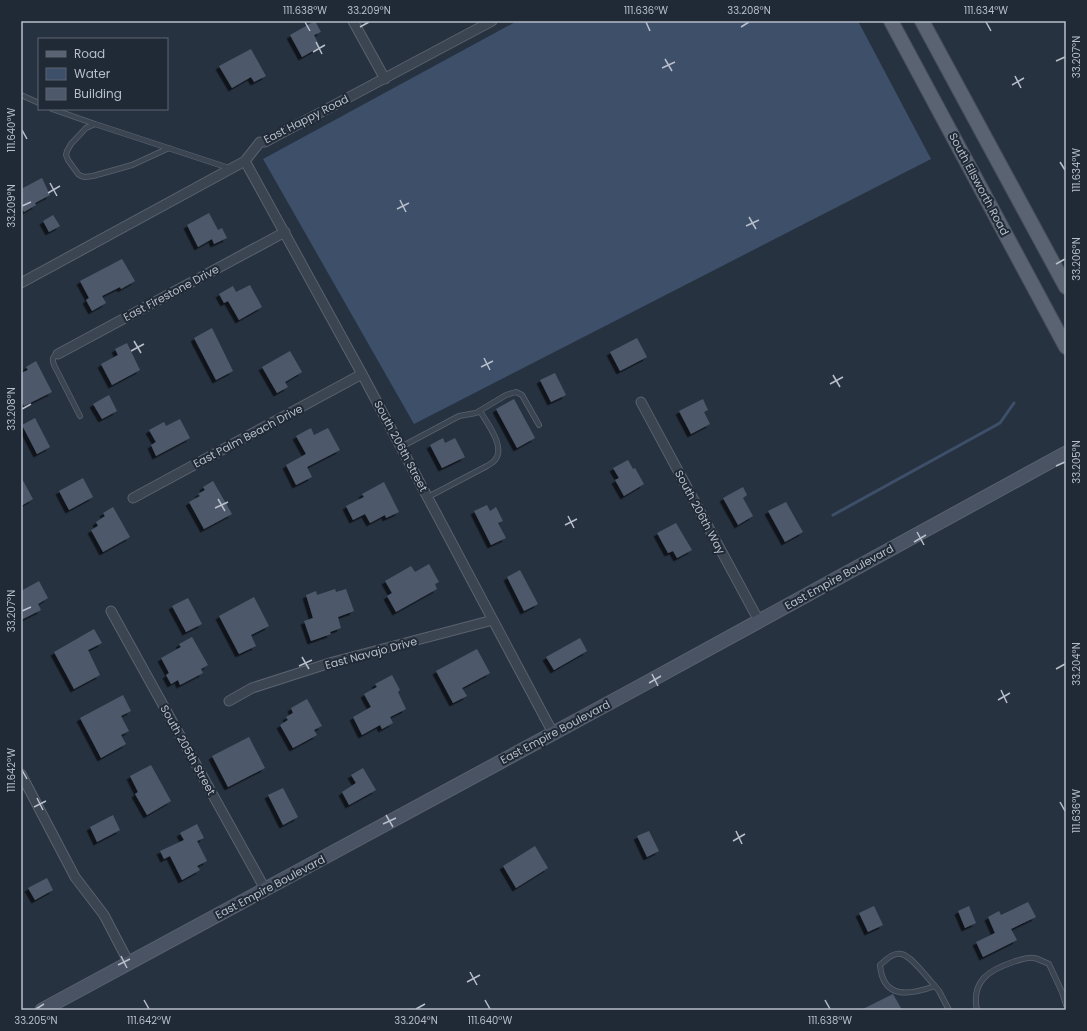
<svg xmlns="http://www.w3.org/2000/svg" width="1087" height="1031" viewBox="0 0 1087 1031" font-family="Poppins,sans-serif">
<defs>
<filter id="shadow"><feDropShadow dx="-3.5" dy="3.5" stdDeviation="0" flood-color="#0009"/></filter>
</defs>
<rect width="100%" height="100%" fill="#273241"/>
<!-- water -->
<path fill="#3d4f69" d="M517 21H858L931 159 414 424 263 159Z"/>
<g fill="none" stroke-linecap="round" stroke-linejoin="round">
<!-- stream -->
<path stroke="#3d4f69" stroke-width="3" d="M833 515 1000 423 1014 403"/>
</g>
<!-- building -->
<path fill="#4d596a" filter="url(#shadow)" d="M315 21 321 32 314 35 320 47 302 57 290 35Z
M251 49 266 76 254 82 251 77 232 88 219 66Z
M42 178 50 195 35 203 36 205 24 212 21 206V189Z
M209 213 218 230 222 228 227 238 214 244 212 239 198 247 187 225Z
M53 215 60 226 49 232 43 221Z
M122 259 135 281 121 289 120 287 102 296 106 303 92 311 86 300 89 298 80 281Z
M250 285 262 307 239 320 228 301 224 303 219 294 233 286 236 292Z
M212 328 233 371 216 380 194 338Z
M637 338 647 357 620 371 610 352Z
M127 343 140 370 112 385 101 364 118 355 115 349Z
M290 351 302 372 285 382 288 387 277 393 262 367Z
M36 361 52 392 24 406 21 401V373L28 370 26 367Z
M555 373 566 395 551 402 540 380Z
M109 395 117 411 102 419 93 404Z
M514 399 535 438 517 448 496 409Z
M703 399 708 410 704 412 710 424 691 434 679 411Z
M35 418 50 447 37 454 22 425Z
M180 419 190 438 156 456 151 445 156 442 149 430 164 422 166 426Z
M311 428 314 435 328 428 340 450 307 467 312 477 296 485 286 465 306 454 296 436Z
M443 438 445 443 455 438 465 457 442 468 430 445Z
M628 460 633 469 635 468 644 484 624 496 615 480 619 478 613 468Z
M21 477 33 499 21 506Z
M83 478 93 497 69 510 59 491Z
M213 481 232 514 204 529 189 502 200 496 198 494 205 490 203 487Z
M384 482 399 512 386 518 385 515 370 523 365 514 353 520 346 506 364 497 362 494Z
M743 487 747 495 743 498 753 516 738 525 723 498Z
M786 502 803 532 785 542 768 511Z
M487 505 490 511 496 507 503 521 498 523 506 538 491 545 474 511Z
M113 507 130 537 103 552 91 530 98 526 96 522 105 516 103 513Z
M676 523 692 550 677 558 673 551 668 553 657 533Z
M429 564 439 582 435 584 437 589 396 612 387 596 392 593 385 581 411 566 415 572Z
M520 570 538 604 524 611 507 577Z
M39 581 48 598 38 604 41 610 21 620V591Z
M335 589 336 592 346 589 354 611 338 617 341 628 330 632 331 634 311 641 304 621 313 618 306 595 316 591 317 595Z
M254 597 269 626 251 635 256 646 239 654 219 616Z
M188 598 202 624 186 632 172 606Z
M94 629 102 643 88 650 100 675 74 689 54 652Z
M192 637 208 665 201 669 203 673 180 685 178 680 171 684 166 675 169 673 161 658 181 647 179 644Z
M580 638 587 651 554 670 546 657Z
M477 649 490 673 462 688 467 696 453 703 436 671Z
M392 675 400 690 398 692 406 709 390 717 393 723 382 729 380 725 362 735 353 717 371 707 364 694 377 687 375 684Z
M123 695 131 711 121 716 129 731 121 735 126 744 101 758 80 718Z
M307 699 322 726 314 730 317 735 293 748 280 725 288 720 286 717 293 713 291 708Z
M249 737 265 768 228 787 212 756Z
M151 765 171 801 147 815 135 794 138 792 130 776Z
M363 768 376 790 349 805 342 792 356 783 351 775Z
M283 788 298 817 283 825 268 795Z
M113 815 120 830 97 842 90 827Z
M197 824 204 838 197 841 207 861 197 866 200 870 182 880 170 856 164 859 160 851 184 840 180 833Z
M649 831 659 851 647 857 637 836Z
M535 846 548 868 516 888 503 866Z
M47 878 53 890 35 900 28 888Z
M1028 902 1036 917 1011 929 1017 940 983 957 976 942 995 933 988 917 999 911 1001 915Z
M874 906 883 925 868 932 859 913Z
M969 906 976 923 965 928 958 911Z
M893 994 902 1010H861Z"/>
<g fill="none" stroke-linecap="round" stroke-linejoin="round">
<!-- service casing -->
<g stroke="#59626e" stroke-width="6">
<path id="service" d="M21 95 39 103
M52 109 95 124
M169 148 132 165 93 176 85 177 81 176 78 174 68 160 66 155 67 151 71 144 86 128 95 124 229 168
M58 354C52 357 52 359 54 365L80 416
M401 447 459 416 476 413 506 395 516 392 522 395 539 425
M428 497 487 466C490 464 493 463 495 460 506 447 487 423 480 411
M935 986C910 995 883 1000 880 965 886 960 893 952 901 954 911 955 928 979 935 986L939 991 949 1010
M977 1010C971 981 989 970 1013 962 1019 960 1028 957 1034 958 1039 959 1044 962 1049 964L1062 992 1066 1005"/>
</g>
<!-- minor casing -->
<g stroke="#59626e" stroke-width="11">
<path id="minor" d="M353 21 385 79
M245 161 362 374 553 733
M21 283 245 161 260 142H265L492 21
M58 354 285 232
M641 402 759 621
M133 498 362 374
M111 611 265 889
M229 701 252 688 333 662 493 620
M21 774 75 877 104 915 129 963"/>
</g>
<!-- secondary casing -->
<g stroke="#59626e" stroke-width="15">
<path id="secondary" d="M42 1010 635 689 1066 453"/>
</g>
<!-- primary casing -->
<g stroke="#454d5a" stroke-width="16">
<path id="primary" d="M891 21 1066 347
M922 21 1066 287"/>
</g>
<!-- service -->
<use href="#service" stroke="#3b4451" stroke-width="4.5"/>
<!-- minor -->
<use href="#minor" stroke="#3b4451" stroke-width="9"/>
<!-- secondary -->
<use href="#secondary" stroke="#495364" stroke-width="13"/>
<!-- primary -->
<use href="#primary" stroke="#596371" stroke-width="14"/>
</g>
<!-- ticks -->
<path fill="none" stroke="#b8bfcb" stroke-width="1.5" d="M305 22 310 31M646 22 650 31M986 22 991 31M360 27 369 22M741 27 749 22M316 42 322 54M313 52 325 45M665 59 672 71M1056 61 1065 57M662 68 675 62M1015 76 1021 88M1012 85 1024 78M22 130 27 139M1060 162 1065 170M50 183 57 196M48 193 60 186M400 200 406 212M22 206 31 202M397 209 409 203M749 217 756 229M746 226 759 220M1056 264 1065 259M134 341 141 353M131 351 144 344M484 358 490 370M481 367 493 361M833 375 840 387M830 384 843 377M22 409 31 404M1056 466 1065 462M218 499 225 511M215 508 228 502M568 516 574 528M565 525 577 519M917 532 924 545M914 542 926 535M22 611 31 607M302 657 309 669M299 666 312 660M1056 669 1065 664M652 674 658 686M649 683 661 676M1001 690 1007 703M998 700 1010 693M22 770 27 779M37 798 43 810M1060 802 1065 811M34 807 46 801M386 815 393 827M383 824 396 818M736 831 742 844M733 841 745 834M121 956 127 968M118 965 130 959M470 972 477 985M467 982 480 975M144 1000 149 1009M485 1000 490 1009M825 1000 830 1009M36 1009 44 1004M416 1009 425 1004"/>
<g text-anchor="middle" dominant-baseline="central" stroke-width="4" stroke-linejoin="round" paint-order="stroke">
<!-- street labels -->
<g font-size="11" fill="#b8bfcb" stroke="#202936">
<text transform="translate(306 119) rotate(-27)">East Happy Road</text>
<text transform="translate(979 184) rotate(62)">South Ellsworth Road</text>
<text transform="translate(171 293) rotate(-28)">East Firestone Drive</text>
<text transform="translate(248 436) rotate(-28)">East Palm Beach Drive</text>
<text transform="translate(401 446) rotate(62)">South 206th Street</text>
<text transform="translate(700 512) rotate(62)">South 206th Way</text>
<text transform="translate(839 577) rotate(-29)">East Empire Boulevard</text>
<text transform="translate(371 653) rotate(-15)">East Navajo Drive</text>
<text transform="translate(555 732) rotate(-28)">East Empire Boulevard</text>
<text transform="translate(188 750) rotate(61)">South 205th Street</text>
<text transform="translate(270 887) rotate(-28)">East Empire Boulevard</text>
</g>
</g>
<!-- border -->
<rect width="1087" height="1031" fill="none" stroke="#202936" stroke-width="44"/>
<!-- legend -->
<rect x="38" y="38" width="130" height="72" fill="#202936" stroke="#5d6572"/>
<rect x="46" y="51" width="20" height="6" fill="#596371" stroke="#5d6572"/>
<text x="74" y="58" font-size="12" fill="#b8bfcb">Road</text>
<rect x="46" y="68" width="20" height="12" fill="#3d4f69" stroke="#5d6572"/>
<text x="74" y="78" font-size="12" fill="#b8bfcb">Water</text>
<rect x="46" y="88" width="20" height="12" fill="#4d596a" stroke="#5d6572"/>
<text x="74" y="98" font-size="12" fill="#b8bfcb">Building</text>
<rect x="22" y="22" width="1043" height="987" fill="none" stroke="#b8bfcb" stroke-width="1.5"/>
<g font-size="10" text-anchor="middle" fill="#b8bfcb">
<text x="305" y="14">111.638°W</text>
<text x="369" y="14">33.209°N</text>
<text x="646" y="14">111.636°W</text>
<text x="749" y="14">33.208°N</text>
<text x="986" y="14">111.634°W</text>
<text transform="translate(1076 57) rotate(-90)" y="4">33.207°N</text>
<text transform="translate(11 130) rotate(-90)" y="4">111.640°W</text>
<text transform="translate(1076 170) rotate(-90)" y="4">111.634°W</text>
<text transform="translate(11 206) rotate(-90)" y="4">33.209°N</text>
<text transform="translate(1076 259) rotate(-90)" y="4">33.206°N</text>
<text transform="translate(11 409) rotate(-90)" y="4">33.208°N</text>
<text transform="translate(1076 462) rotate(-90)" y="4">33.205°N</text>
<text transform="translate(11 611) rotate(-90)" y="4">33.207°N</text>
<text transform="translate(1076 664) rotate(-90)" y="4">33.204°N</text>
<text transform="translate(11 770) rotate(-90)" y="4">111.642°W</text>
<text transform="translate(1076 811) rotate(-90)" y="4">111.636°W</text>
<text x="36" y="1024">33.205°N</text>
<text x="149" y="1024">111.642°W</text>
<text x="416" y="1024">33.204°N</text>
<text x="490" y="1024">111.640°W</text>
<text x="830" y="1024">111.638°W</text>
</g>
</svg>
